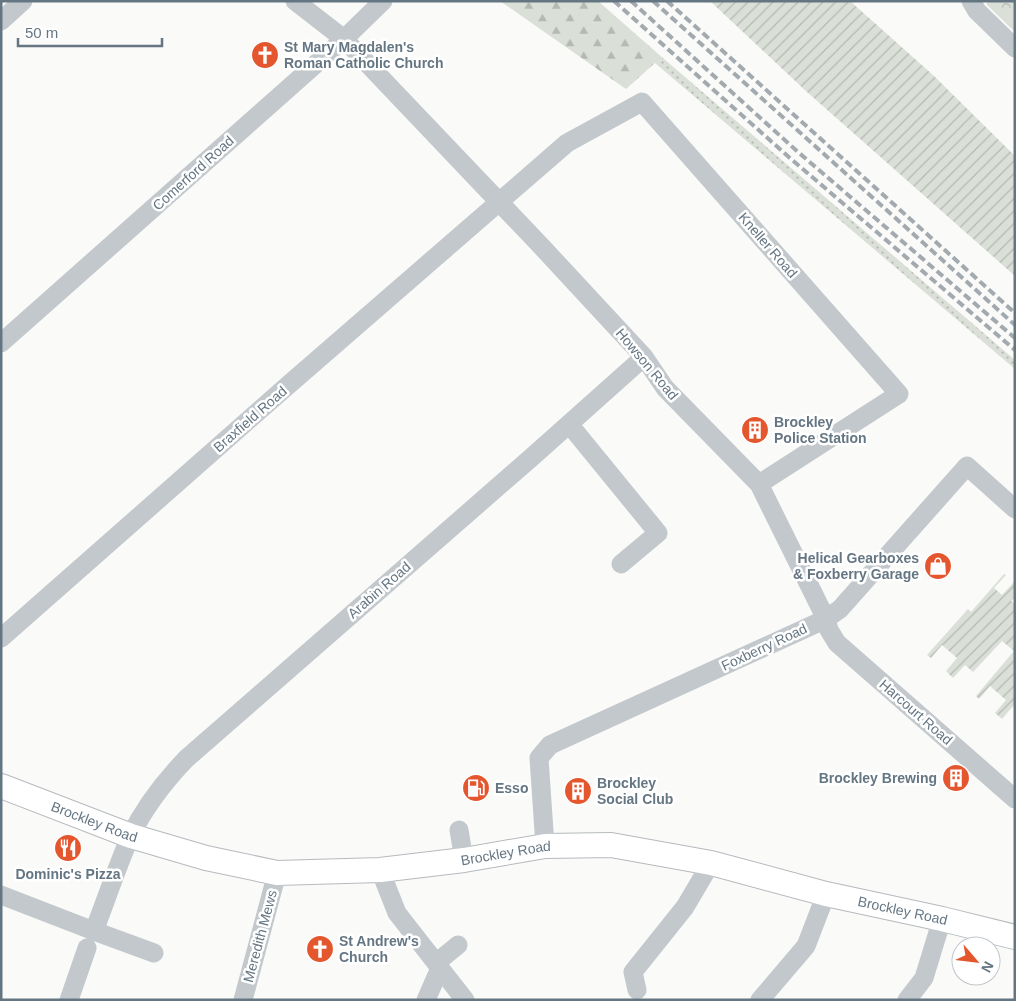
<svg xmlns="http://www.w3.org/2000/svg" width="1016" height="1001" viewBox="0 0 1016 1001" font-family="Arial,sans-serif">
<defs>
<pattern id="grass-dots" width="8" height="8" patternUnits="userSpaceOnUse" patternTransform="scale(1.25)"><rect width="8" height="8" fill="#dadfd7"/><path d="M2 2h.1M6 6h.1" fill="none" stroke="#b4b9b4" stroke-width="1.8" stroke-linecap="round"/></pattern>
<pattern id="forest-firs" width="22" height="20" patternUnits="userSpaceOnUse" patternTransform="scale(1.25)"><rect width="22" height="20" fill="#dadfd7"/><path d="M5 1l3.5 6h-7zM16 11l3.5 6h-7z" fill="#b4b9b4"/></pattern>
<pattern id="park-crowns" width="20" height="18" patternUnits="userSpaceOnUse" patternTransform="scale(1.25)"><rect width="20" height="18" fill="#dadfd7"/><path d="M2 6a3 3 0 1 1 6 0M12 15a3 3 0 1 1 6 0" fill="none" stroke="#b4b9b4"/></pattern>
<pattern id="garden-furrows" width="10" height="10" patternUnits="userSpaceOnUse" patternTransform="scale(1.25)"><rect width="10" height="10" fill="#dadfd7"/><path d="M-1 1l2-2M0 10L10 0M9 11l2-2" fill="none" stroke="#b4b9b4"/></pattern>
</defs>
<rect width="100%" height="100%" fill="#fafaf8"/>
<!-- grass -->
<path fill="url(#grass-dots)" d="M664 59 1015 360V369L655 63Z"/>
<!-- forest -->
<path fill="url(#forest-firs)" d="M500 1H598L664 59 655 63 626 89Z"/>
<!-- park -->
<path fill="url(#park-crowns)" d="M987 1H1015V32L987 5Z"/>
<!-- garden -->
<path fill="url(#garden-furrows)" d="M710 1H850L933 75 1015 156V276L807 92Z
M1004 574 1006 575 994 588 1002 595 1014 582 1015 583V597L1011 601 1015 604V707L1013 706 1002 719 995 713 1006 700 990 686 979 699 976 696 1014 651 1002 641 973 672 965 665 953 678 946 671 957 658 942 645 931 658 927 655 968 609 971 612Z"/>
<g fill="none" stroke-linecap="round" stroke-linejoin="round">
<!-- major casing -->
<g stroke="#b5babe" stroke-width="26">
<g id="major">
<path id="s1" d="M1 786 131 836 206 858 277 873 380 870 464 860 545 846 611 845 711 863 826 894 942 919 1015 937"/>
</g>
</g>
<!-- minor -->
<path stroke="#c3c8cc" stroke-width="19" d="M295 1 344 39 542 247 644 357 665 388 759 484 826 619 829 630 837 643 1015 799
M971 1 977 11 1015 48
M1 21 23 1
M1 343 344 39 383 1
M569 424 658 533 621 564
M1 638 286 387 567 143 642 102 899 394 759 484
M459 830 464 860
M545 846 539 758 550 745 826 619 840 609 967 466 1015 509
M380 870 397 913 465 1000
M1 895 94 931C106 900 117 867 130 837 144 808 164 782 186 759L532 457 644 357
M94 931 154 953
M436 963 458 945
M637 990 633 972 685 907 711 863
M69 1000 87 948
M243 1000 277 873
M426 1000 440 968
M760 1000 806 946 826 894
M907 1000 924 978 942 919"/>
<!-- major -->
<use href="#major" stroke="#fff" stroke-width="24"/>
<!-- rail -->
<path stroke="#a2aab0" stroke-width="4" stroke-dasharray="8 4" stroke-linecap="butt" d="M614 1 791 159 1015 350
M631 1 798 152 1015 338
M653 1 1015 325
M667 1 1015 313"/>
</g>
<!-- icons -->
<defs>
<g id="church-disc" transform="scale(1.4375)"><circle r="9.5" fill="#e4572e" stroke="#fff"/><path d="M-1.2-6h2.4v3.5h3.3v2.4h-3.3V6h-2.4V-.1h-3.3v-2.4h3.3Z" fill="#fff"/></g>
<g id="building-disc" transform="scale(1.4375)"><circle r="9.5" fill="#e4572e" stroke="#fff"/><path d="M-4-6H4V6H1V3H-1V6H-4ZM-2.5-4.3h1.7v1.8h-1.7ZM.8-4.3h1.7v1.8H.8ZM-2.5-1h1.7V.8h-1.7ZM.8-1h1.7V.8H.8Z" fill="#fff"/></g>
<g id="shop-disc" transform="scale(1.4375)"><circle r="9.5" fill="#e4572e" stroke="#fff"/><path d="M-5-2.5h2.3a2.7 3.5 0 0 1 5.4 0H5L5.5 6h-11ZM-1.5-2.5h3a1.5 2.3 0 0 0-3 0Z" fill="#fff"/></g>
<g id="fuel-disc" transform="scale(1.4375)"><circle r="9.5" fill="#e4572e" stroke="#fff"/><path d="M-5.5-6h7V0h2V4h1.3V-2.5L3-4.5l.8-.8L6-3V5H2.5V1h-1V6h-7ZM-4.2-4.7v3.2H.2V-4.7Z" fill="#fff"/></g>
<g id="restaurant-disc" transform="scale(1.4375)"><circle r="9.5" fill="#e4572e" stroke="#fff"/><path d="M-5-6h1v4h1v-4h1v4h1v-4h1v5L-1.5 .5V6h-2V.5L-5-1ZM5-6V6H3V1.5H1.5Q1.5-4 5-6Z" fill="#fff"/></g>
</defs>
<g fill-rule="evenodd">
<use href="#church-disc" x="265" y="55"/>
<use href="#building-disc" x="755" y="430"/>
<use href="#shop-disc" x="938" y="566"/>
<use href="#building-disc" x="956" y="778"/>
<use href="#fuel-disc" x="476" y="788"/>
<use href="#building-disc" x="578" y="791"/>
<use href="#restaurant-disc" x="68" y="848"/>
<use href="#church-disc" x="320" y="949"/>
</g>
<g text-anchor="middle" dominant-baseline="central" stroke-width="5" stroke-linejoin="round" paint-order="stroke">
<!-- poi labels -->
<g font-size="14" font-weight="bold" fill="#657683" stroke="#fff" text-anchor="start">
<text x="284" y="47">St Mary Magdalen's<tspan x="284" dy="16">Roman Catholic Church</tspan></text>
<text x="774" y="422">Brockley<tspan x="774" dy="16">Police Station</tspan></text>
<text x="919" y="558" text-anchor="end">Helical Gearboxes<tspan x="919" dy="16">&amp; Foxberry Garage</tspan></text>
<text x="937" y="778" text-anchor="end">Brockley Brewing</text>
<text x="597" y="783">Brockley<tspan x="597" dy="16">Social Club</tspan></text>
<text x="495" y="788">Esso</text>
<text x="68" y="874" text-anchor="middle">Dominic's Pizza</text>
<text x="339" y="941">St Andrew's<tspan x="339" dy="16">Church</tspan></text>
</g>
<!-- street labels -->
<g font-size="14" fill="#657683" stroke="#fff">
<text transform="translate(193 173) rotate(-42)">Comerford Road</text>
<text transform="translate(768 245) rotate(49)">Kneller Road</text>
<text transform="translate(647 364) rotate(50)">Howson Road</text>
<text transform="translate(250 419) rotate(-41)">Braxfield Road</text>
<text transform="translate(379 590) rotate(-41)">Arabin Road</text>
<text transform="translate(764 647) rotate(-25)">Foxberry Road</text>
<text transform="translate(916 712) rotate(41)">Harcourt Road</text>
<text stroke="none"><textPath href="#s1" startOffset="100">Brockley Road</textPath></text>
<text stroke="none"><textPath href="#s1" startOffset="520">Brockley Road</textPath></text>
<text stroke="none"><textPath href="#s1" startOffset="925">Brockley Road</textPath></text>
<text transform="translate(260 936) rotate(-75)">Meredith Mews</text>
</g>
</g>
<!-- border -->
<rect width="1016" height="1001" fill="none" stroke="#657683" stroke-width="5"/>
<!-- north arrow -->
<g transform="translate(976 961) rotate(118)"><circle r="24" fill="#ffffff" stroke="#c1c8cd"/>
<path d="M0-4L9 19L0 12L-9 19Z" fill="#e4572e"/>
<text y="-8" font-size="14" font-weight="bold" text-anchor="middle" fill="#657683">N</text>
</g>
<!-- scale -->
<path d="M18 38v8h144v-8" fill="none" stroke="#657683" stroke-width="2.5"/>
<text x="25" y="38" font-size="15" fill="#657683" stroke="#ffffff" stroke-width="4" paint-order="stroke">50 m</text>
</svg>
